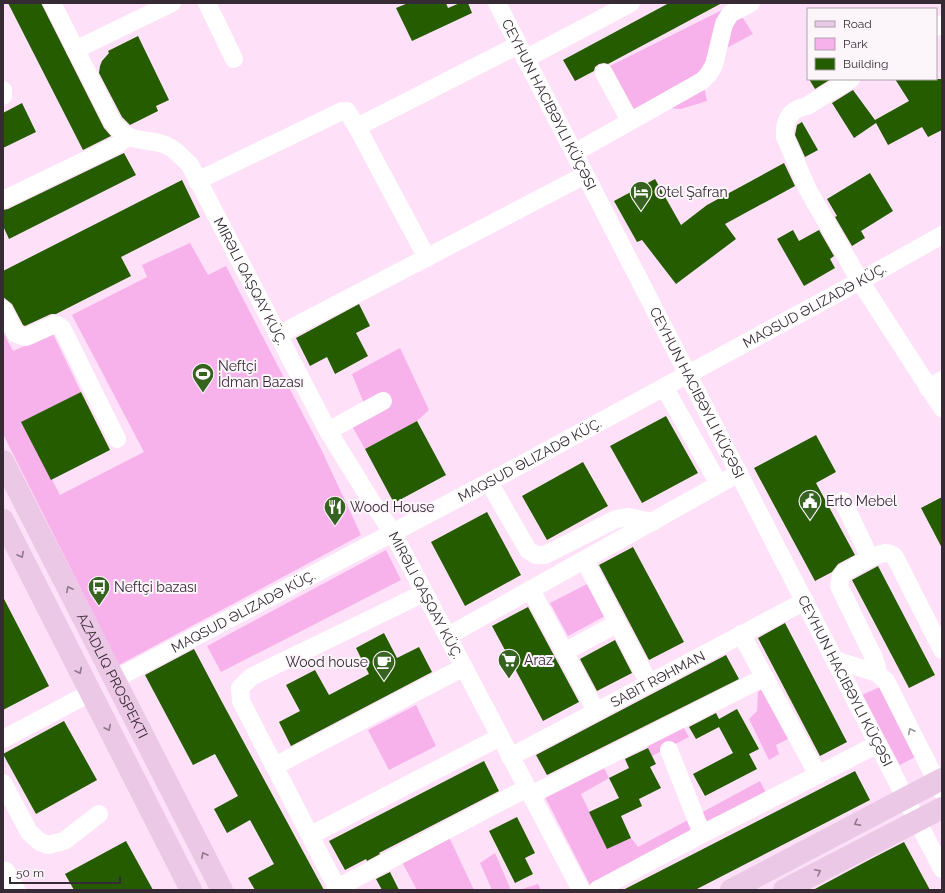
<svg xmlns="http://www.w3.org/2000/svg" width="945" height="893" viewBox="0 0 945 893" font-family="Raleway,sans-serif">
<rect width="100%" height="100%" fill="#fee0f8"/>
<!-- green -->
<path fill="#f7b1eb" d="M734 4 753 34 708 58 702 78 707 101 681 109 654 107 632 116 606 68Z
M190 243 208 275 226 266 321 449 361 535 119 665 3 434V332L13 351 53 334 81 392 22 422 60 495 144 452 72 315 147 277 142 265Z
M400 348 429 410 417 421 365 449 352 426 369 416 352 374Z
M386 550 401 580 221 672 207 646Z
M589 583 607 615 568 636 550 603Z
M765 687 792 737 776 745 779 754 769 760 749 719 757 711 758 692Z
M880 687 915 757 900 765 862 695Z
M416 705 436 746 389 770 368 730Z
M681 723 689 737 652 756 645 742Z
M601 762 609 778 581 794 607 849 631 838 638 847 760 781 767 795 591 887 542 791Z
M449 837 474 890H417L402 862Z
M495 853 511 890H492L480 863Z
M538 884 541 890H519Z"/>
<!-- building -->
<path fill="#255c00" d="M8 3H41L104 128 111 136 83 150Z
M408 3H446L448 8 460 3H468L472 13 412 41 396 8Z
M669 3H722L608 64 604 63 599 64 595 67 594 71 575 81 563 60Z
M138 36 169 100 156 106 158 111 130 125 122 117 99 73 100 66 102 61 109 53 108 51Z
M809 79H831L815 89Z
M895 79H942V130L928 137 922 127 888 145 876 123 854 138 832 103 853 90 875 120 909 101Z
M22 103 36 132 3 148V113Z
M802 122 818 150 805 157 795 135 797 125Z
M124 153 136 175 9 239 3 226V210L8 209Z
M784 163 795 186 725 224 736 239 676 284 642 240 637 242 614 201 655 179 681 225 707 205Z
M870 173 893 211 861 231 865 238 852 246 835 217 837 216 827 199Z
M182 180 200 217 121 257 131 276 56 314H51L25 326 23 325 12 304 3 297V271Z
M793 230 799 241 819 230 834 256 830 259 835 268 804 286 777 239Z
M359 304 370 326 356 333 368 356 335 374 327 357 310 366 296 338Z
M81 392 110 450 51 480 21 422Z
M666 416 698 473 642 503 610 446Z
M417 421 446 475 394 503 365 449Z
M816 435 836 472 816 483 855 555 838 564 832 572 815 581 754 468Z
M583 462 608 506 547 540 522 496Z
M942 497V548L921 508Z
M487 512 521 575 465 606 431 542Z
M633 547 684 642 649 660 599 565Z
M878 566 935 675 909 688 852 580Z
M3 597 49 686 3 710Z
M528 607 579 702 543 721 492 626Z
M785 623 847 742 820 756 758 638Z
M384 633 397 658 419 647 432 672 291 746 279 722 300 711 286 685 315 670 329 695 369 674 356 648Z
M615 640 632 673 597 691 580 659Z
M194 649 222 702 324 890H255L248 878 274 864 250 820 227 833 214 809 238 796 215 754 193 765 145 675Z
M726 655 739 679 547 775 536 755Z
M737 709 759 749 749 754 757 769 705 796 693 774 733 753 719 727 696 739 689 727 716 713 719 719Z
M64 721 97 780 36 814 3 754Z
M648 748 656 764 650 767 661 788 639 799 642 806 621 816 631 838 607 849 589 812 619 798 609 778 629 768 625 759Z
M484 761 499 791 379 853 380 854 367 861 366 859 345 870 329 841Z
M855 771 870 800 695 890H623Z
M517 817 535 853 525 858 533 874 515 883 489 831Z
M126 841 153 890H74L65 874Z
M904 842 930 890H813L869 860Z
M390 872 399 890H382L376 879Z"/>
<g fill="none" stroke-linecap="round" stroke-linejoin="round">
<!-- minor -->
<g stroke="#fff" stroke-width="18">
<path id="s1" d="M52 3 113 123C131 145 140 137 163 144 173 147 183 158 190 165L328 431 370 499 393 533 581 890"/>
<path d="M207 3 234 59"/>
<path id="s2" d="M497 3 942 869"/>
<path d="M936 27 942 24"/>
<path d="M75 50 172 3"/>
<path d="M525 59 631 3"/>
<path d="M604 73 630 121"/>
<path d="M851 79 807 106C790 109 784 120 785 137L808 190 860 281 942 408"/>
<path d="M3 90V96"/>
<path d="M357 127 518 45"/>
<path d="M574 153 702 81 708 75 714 65 724 24 730 14 751 3"/>
<path d="M197 181 342 111H347L357 127 427 258"/>
<path d="M3 200 117 145 127 137"/>
<path d="M3 309 16 334 26 337 55 324 62 328 117 439"/>
<path d="M278 335 585 175"/>
<path d="M664 387 719 484"/>
<path d="M928 388 942 380"/>
<path d="M328 431 383 401"/>
<path d="M489 482 528 550 536 555H545L616 519 629 517 653 522"/>
<path d="M843 501 870 558 845 572 841 576 839 586 874 658 877 667V673"/>
<path d="M870 558C880 555 886 549 895 557L942 650"/>
<path d="M585 561 649 683"/>
<path d="M531 590 596 711"/>
<path d="M741 634 818 775"/>
<path d="M448 636 739 473"/>
<path d="M564 652 618 623"/>
<path d="M835 660 877 673 886 681 942 792"/>
<path id="s3" d="M115 679 489 482 860 281 942 235"/>
<path d="M3 739 90 693"/>
<path d="M669 750 702 834"/>
<path id="s4" d="M510 757 805 601"/>
<path d="M275 766 464 667"/>
<path d="M3 783 29 832 40 842 48 845 64 841 99 814"/>
<path d="M531 795 765 677"/>
<path d="M311 835 500 737"/>
<path d="M3 871H6L16 890"/>
<path d="M337 888 527 788"/>
<path d="M338 890 241 701 240 688 251 677 424 593"/>
<path d="M597 890 702 834 878 744"/>
</g>
<!-- major -->
<g stroke="#ebc8e5" stroke-width="22">
<path id="s5" d="M3 461 222 890"/>
<path d="M3 520 191 890"/>
<path d="M731 890 942 779"/>
<path d="M784 890 942 808"/>
</g>
</g>
<!-- one-way arrows -->
<defs><path id="oneway-chevron" d="M-2-3.5L2.5 0L-2 3.5" fill="none" stroke-width="1.6" stroke-linecap="round" stroke-linejoin="round"/></defs>
<g stroke="#90798c">
<use href="#oneway-chevron" transform="translate(21 555) rotate(63)"/>
<use href="#oneway-chevron" transform="translate(69 589) rotate(-117)"/>
<use href="#oneway-chevron" transform="translate(79 671) rotate(63)"/>
<use href="#oneway-chevron" transform="translate(108 728) rotate(63)"/>
<use href="#oneway-chevron" transform="translate(857 823) rotate(152)"/>
<use href="#oneway-chevron" transform="translate(204 855) rotate(-117)"/>
<use href="#oneway-chevron" transform="translate(818 872) rotate(-27)"/>
</g>
<use stroke="#9a949a" href="#oneway-chevron" transform="translate(911 731) rotate(-117)"/>
<!-- icons -->
<defs>
<g id="hotel-pin" transform="scale(1.15)"><path d="M0 17L-7.5 6A9.5 9.5 0 1 1 7.5 6Z" fill="#376321" stroke="#fcf6fb"/><path d="M-6-4.5h1.5V1H6V5H4.5V3h-9V5H-6ZM-4 0a1.8 1.8 0 1 1 3.6 0ZM.5 0V-2.5h3Q6-2.5 6 0Z" fill="#fff"/></g>
<g id="stadium-pin" transform="scale(1.15)"><path d="M0 17L-7.5 6A9.5 9.5 0 1 1 7.5 6Z" fill="#376321" stroke="#fcf6fb"/><path d="M0-5a6.5 5 0 1 0 0 10a6.5 5 0 1 0 0-10ZM-3.5-1.8h7v3.6h-7Z" fill="#fff"/></g>
<g id="civic-pin" transform="scale(1.15)"><path d="M0 17L-7.5 6A9.5 9.5 0 1 1 7.5 6Z" fill="#376321" stroke="#fcf6fb"/><path d="M-.6-6.5H3V-4.5H.6V-3L4-1V1h2V6H-6V1h2V-1L-.6-3ZM-1.2 2.5V6h2.4V2.5Z" fill="#fff"/></g>
<g id="restaurant-pin" transform="scale(1.15)"><path d="M0 17L-7.5 6A9.5 9.5 0 1 1 7.5 6Z" fill="#376321" stroke="#fcf6fb"/><path d="M-5-6h1v4h1v-4h1v4h1v-4h1v5L-1.5 .5V6h-2V.5L-5-1ZM5-6V6H3V1.5H1.5Q1.5-4 5-6Z" fill="#fff"/></g>
<g id="bus-pin" transform="scale(1.15)"><path d="M0 17L-7.5 6A9.5 9.5 0 1 1 7.5 6Z" fill="#376321" stroke="#fcf6fb"/><path d="M-5-6H5V4H4V6H2V4H-2V6H-4V4H-5ZM-3.5-4V0h7V-4ZM-3.5 1.2v1.5H-2V1.2ZM2 1.2v1.5H3.5V1.2Z" fill="#fff"/></g>
<g id="supermarket-pin" transform="scale(1.15)"><path d="M0 17L-7.5 6A9.5 9.5 0 1 1 7.5 6Z" fill="#376321" stroke="#fcf6fb"/><path d="M-6-5.5h2.5l.6 2H6L4.5 2H-2.5L-4.4-4H-6ZM-1.5 3.2a1.3 1.3 0 1 0 .1 0ZM3 3.2a1.3 1.3 0 1 0 .1 0Z" fill="#fff"/></g>
<g id="cafe-pin" transform="scale(1.15)"><path d="M0 17L-7.5 6A9.5 9.5 0 1 1 7.5 6Z" fill="#376321" stroke="#fcf6fb"/><path d="M-5.5-4.5H6V0H3Q3 3.5 0 3.5H-2.5Q-5.5 3.5-5.5 0ZM3-3.2v2h1.7v-2ZM-6 4.5H4V6H-6Z" fill="#fff"/></g>
</defs>
<g fill-rule="evenodd">
<use href="#hotel-pin" x="641" y="192"/>
<use href="#stadium-pin" x="203" y="374"/>
<use href="#civic-pin" x="810" y="501"/>
<use href="#restaurant-pin" x="335" y="507"/>
<use href="#bus-pin" x="99" y="587"/>
<use href="#supermarket-pin" x="509" y="660"/>
<use href="#cafe-pin" x="384" y="662"/>
</g>
<g text-anchor="middle" dominant-baseline="central" stroke-width="4" stroke-linejoin="round" paint-order="stroke">
<!-- street labels -->
<g font-size="14" fill="#362a34" stroke="#fcf6fb">
<text stroke="none"><textPath href="#s2" startOffset="114">CEYHUN HACIBƏYLI KÜÇƏSI</textPath></text>
<text stroke="none"><textPath href="#s1" startOffset="356">MIRƏLI QAŞQAY KÜÇ.</textPath></text>
<text stroke="none"><textPath href="#s3" startOffset="793">MAQSUD ƏLIZADƏ KÜÇ.</textPath></text>
<text stroke="none"><textPath href="#s2" startOffset="438">CEYHUN HACIBƏYLI KÜÇƏSI</textPath></text>
<text stroke="none"><textPath href="#s3" startOffset="469">MAQSUD ƏLIZADƏ KÜÇ.</textPath></text>
<text stroke="none"><textPath href="#s1" startOffset="716">MIRƏLI QAŞQAY KÜÇ.</textPath></text>
<text stroke="none"><textPath href="#s3" startOffset="145">MAQSUD ƏLIZADƏ KÜÇ.</textPath></text>
<text stroke="none"><textPath href="#s5" startOffset="241">AZADLIQ PROSPEKTI</textPath></text>
<text stroke="none"><textPath href="#s4" startOffset="167">SABIT RƏHMAN</textPath></text>
<text stroke="none"><textPath href="#s2" startOffset="762">CEYHUN HACIBƏYLI KÜÇƏSI</textPath></text>
</g>
<!-- poi labels -->
<g font-size="14" fill="#362a34" stroke="#fcf6fb" text-anchor="start">
<text x="656" y="192">Otel Şafran</text>
<text x="218" y="366">Neftçi<tspan x="218" dy="16">İdman Bazası</tspan></text>
<text x="826" y="501">Erto Mebel</text>
<text x="350" y="507">Wood House</text>
<text x="114" y="587">Neftçi bazası</text>
<text x="524" y="660">Araz</text>
<text x="368" y="662" text-anchor="end">Wood house</text>
</g>
</g>
<!-- border -->
<rect width="945" height="893" fill="none" stroke="#362a34" stroke-width="8"/>
<!-- legend -->
<rect x="807" y="8" width="130" height="72" fill="#fcf6fb" stroke="#ada4ab"/>
<rect x="815" y="21" width="20" height="6" fill="#ebc8e5" stroke="#ada4ab"/>
<text x="843" y="28" font-size="12" fill="#362a34">Road</text>
<rect x="815" y="38" width="20" height="12" fill="#f7b1eb" stroke="#ada4ab"/>
<text x="843" y="48" font-size="12" fill="#362a34">Park</text>
<rect x="815" y="58" width="20" height="12" fill="#255c00" stroke="#ada4ab"/>
<text x="843" y="68" font-size="12" fill="#362a34">Building</text>
<!-- scale -->
<path d="M10 877v6h110v-6" fill="none" stroke="#362a34" stroke-width="2"/>
<text x="16" y="877" font-size="12" fill="#362a34" stroke="#fcf6fb" stroke-width="3" paint-order="stroke">50 m</text>
</svg>
